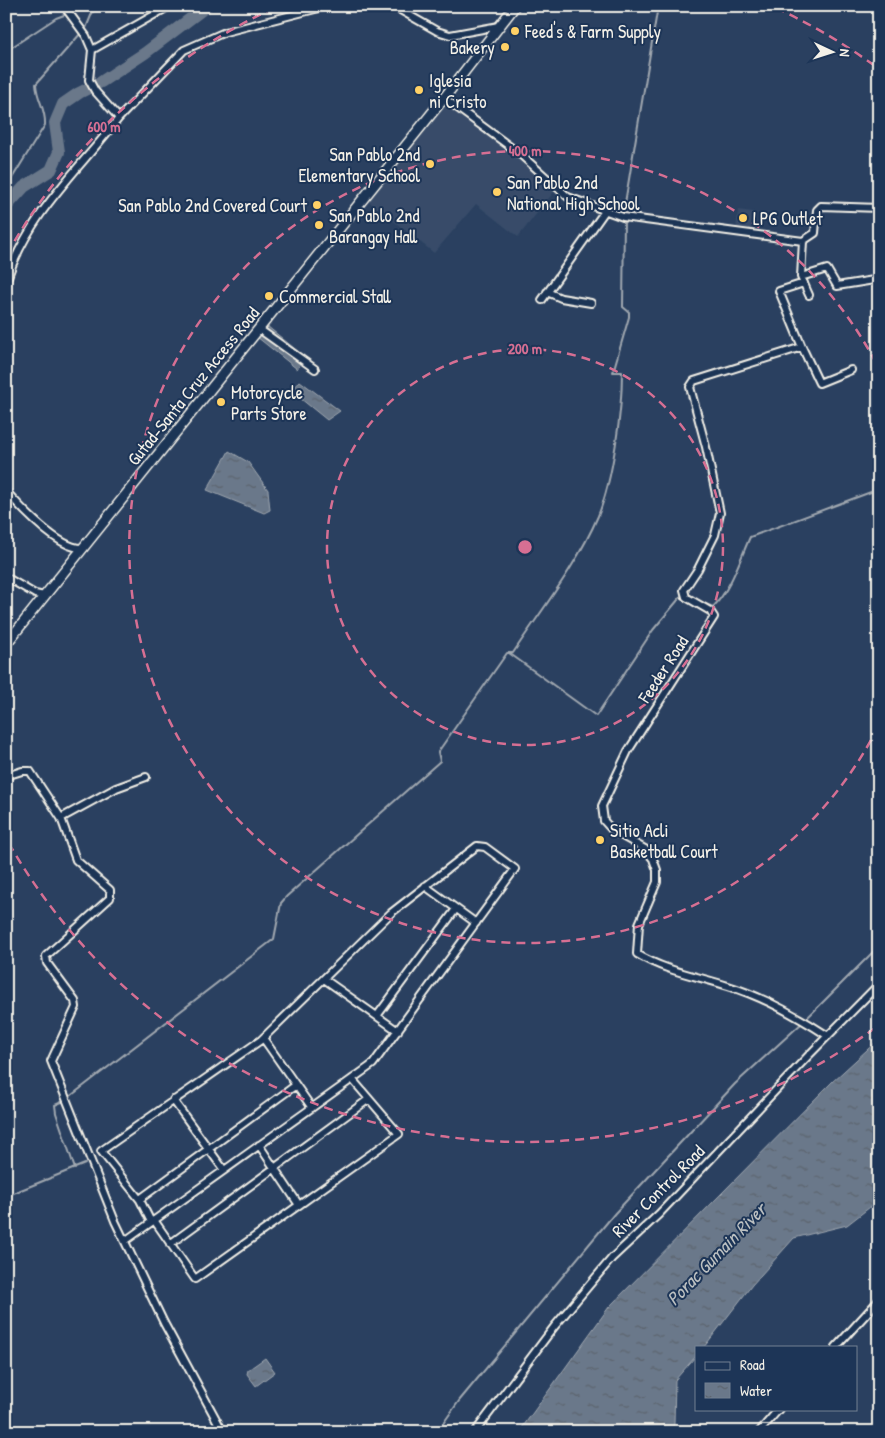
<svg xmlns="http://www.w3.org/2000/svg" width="885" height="1438" viewBox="0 0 885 1438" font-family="'Patrick Hand',sans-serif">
<defs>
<pattern id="water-ripples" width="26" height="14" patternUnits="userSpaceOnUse" patternTransform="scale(1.25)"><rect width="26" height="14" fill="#6a788a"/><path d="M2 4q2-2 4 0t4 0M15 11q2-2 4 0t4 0" fill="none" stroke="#5b626b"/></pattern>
</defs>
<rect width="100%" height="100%" fill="#2a4060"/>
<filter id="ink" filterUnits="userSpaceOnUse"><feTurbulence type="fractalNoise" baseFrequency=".02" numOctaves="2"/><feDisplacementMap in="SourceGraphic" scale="10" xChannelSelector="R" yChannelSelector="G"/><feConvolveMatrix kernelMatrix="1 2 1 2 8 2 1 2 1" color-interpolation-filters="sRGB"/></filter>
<g filter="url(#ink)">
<!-- built -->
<path fill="#374c69" d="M447 102 489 132 557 188 518 237 476 204 434 253 367 200Z
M738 210 753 212 750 233 736 230Z"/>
<!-- water -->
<path fill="url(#water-ripples)" stroke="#a1a8b0" d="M267 326 305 357 297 369 257 337Z
M300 381 340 411 327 420 290 390Z
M229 451 248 462 268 490 270 510 264 513 207 490Z
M879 1039V1200L847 1225 794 1238 752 1285 704 1347H696V1356L675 1380 674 1424 671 1432H519L609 1307 832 1082Z
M265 1358 275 1372 256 1386 247 1374 248 1370Z"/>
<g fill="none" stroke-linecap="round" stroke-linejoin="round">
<!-- stream -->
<path stroke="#a1a8b0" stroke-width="2" d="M71 12 87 6
M86 28 95 6
M6 51 56 18 67 14
M6 188 45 125C46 108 37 101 36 84L81 33
M623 215 658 6
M701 602 713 607C731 589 740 559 750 537L879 489
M509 653 596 716 653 630 683 594
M806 1019 879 946
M68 1098 274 939 281 903 287 896 440 761 438 752 507 653H513C543 608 577 565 598 516 613 479 622 412 622 372H613L629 317V312L623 307 624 219
M64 1101 55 1105 56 1113 75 1169
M6 1196 85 1164
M437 1432 459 1401 615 1213 735 1084 802 1023"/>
<!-- river -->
<path stroke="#6a788a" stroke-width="12" d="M6 207 24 187 51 170 59 152 55 123 63 104 79 93 101 82 145 53 207 6"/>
<!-- street casing -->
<g stroke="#f4f1e8" stroke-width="10">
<path id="street" d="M64 6 86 36 92 50 89 80 95 91 119 118 184 50 225 32 327 6
M393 6 437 31 450 35 499 26
M92 50 170 6
M444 98 520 154 568 197 623 217 803 241 815 233 817 210 821 206 879 208
M803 241 801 277 809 295
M801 277 827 269 837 286 874 280
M6 282C28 214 77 172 119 118
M804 283 779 291 802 347 694 381 690 387 706 447 720 513 715 535 698 569 684 590 686 597 710 611 714 617 628 751 602 806 604 821 613 831 645 849 653 859 657 870V882L639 924 637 954C665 971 697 976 728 986 764 997 796 1015 828 1036
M547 292 561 298 591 303
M542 300 605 211
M259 329 315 369
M802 347 819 383 851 370
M6 491C21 508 60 550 83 548
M6 577 35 594 44 596
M6 776 22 771H30L61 818 76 860 110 890V898L46 956 47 963 75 1001 76 1007 51 1061 115 1221 164 1323 223 1432
M61 818 116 788 146 777
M425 886 476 923
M324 979 398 1031
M377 1016 456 909
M263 1038 312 1108
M173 1100 224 1170
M259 1145 299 1205
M140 1199 296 1085
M154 1220 195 1279 399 1134 352 1079
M125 1241 369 1067 373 1064 515 869 485 847 477 846 391 913 261 1040 101 1151 140 1200 151 1222
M170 1244 369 1099
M836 1347 879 1300
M475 1432 554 1327 612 1258 659 1214 809 1055 879 984
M759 1432 779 1409"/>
</g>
<!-- secondary casing -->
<g stroke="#f4f1e8" stroke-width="12">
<path id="secondary" d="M6 644 444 98 515 6"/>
</g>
<!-- street -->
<use href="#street" stroke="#1d3557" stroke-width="6"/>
<!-- secondary -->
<use href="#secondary" stroke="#1d3557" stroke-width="9"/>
</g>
</g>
<!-- distance rings -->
<g fill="none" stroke="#d66f93" stroke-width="2.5" stroke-dasharray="9 6">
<circle cx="525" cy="547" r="198"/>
<path d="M878 727A396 396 0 1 1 878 367"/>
<path d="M875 1028A595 595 0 0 1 7 840M7 254A595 595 0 0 1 274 8M776 8A595 595 0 0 1 875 66"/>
</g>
<!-- markers -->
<g fill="#ffd166" stroke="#1d3557" stroke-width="2">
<circle cx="515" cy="31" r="5"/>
<circle cx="505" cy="47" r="5"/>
<circle cx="419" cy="90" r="5"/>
<circle cx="430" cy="164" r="5"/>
<circle cx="497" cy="192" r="5"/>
<circle cx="317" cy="205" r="5"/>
<circle cx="743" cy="218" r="5"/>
<circle cx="319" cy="225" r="5"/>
<circle cx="269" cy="296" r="5"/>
<circle cx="221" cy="402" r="5"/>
<circle cx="600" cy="840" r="5"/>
</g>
<g text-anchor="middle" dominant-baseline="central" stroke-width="4" stroke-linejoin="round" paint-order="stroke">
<!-- poi labels -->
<g font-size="18" fill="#f4f1e8" stroke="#1d3557" text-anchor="start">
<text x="525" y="31">Feed's &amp; Farm Supply</text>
<text x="495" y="47" text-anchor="end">Bakery</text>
<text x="429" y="80">Iglesia<tspan x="429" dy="21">ni Cristo</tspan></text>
<text x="420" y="154" text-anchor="end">San Pablo 2nd<tspan x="420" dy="21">Elementary School</tspan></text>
<text x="507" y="182">San Pablo 2nd<tspan x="507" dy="21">National High School</tspan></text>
<text x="307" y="205" text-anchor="end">San Pablo 2nd Covered Court</text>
<text x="329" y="215">San Pablo 2nd<tspan x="329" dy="21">Barangay Hall</tspan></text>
<text x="753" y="218">LPG Outlet</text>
<text x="279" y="296">Commercial Stall</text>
<text x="231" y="392">Motorcycle<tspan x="231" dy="21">Parts Store</tspan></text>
<text x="610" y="830">Sitio Acli<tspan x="610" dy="21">Basketball Court</tspan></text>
</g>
<!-- street labels -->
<g font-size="18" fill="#f4f1e8" stroke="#1d3557">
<text transform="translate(193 386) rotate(-51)">Gutad-Santa Cruz Access Road</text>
<text transform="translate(663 669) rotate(-57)">Feeder Road</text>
<text transform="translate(658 1191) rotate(-45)">River Control Road</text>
</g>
<!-- water labels -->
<g font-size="19" font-style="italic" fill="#bdc1c2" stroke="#1d3557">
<text transform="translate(716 1254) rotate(-46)">Porac Gumain River</text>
</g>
</g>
<circle cx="525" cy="547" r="8" fill="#d66f93" stroke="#1d3557" stroke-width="2.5"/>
<g font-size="15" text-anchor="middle" font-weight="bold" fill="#d66f93" stroke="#1d3557" stroke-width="4" stroke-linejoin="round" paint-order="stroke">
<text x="104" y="132">600 m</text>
<text x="525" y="156">400 m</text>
<text x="525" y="354">200 m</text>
</g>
<!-- margin -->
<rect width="885" height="1438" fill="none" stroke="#1d3557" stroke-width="25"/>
<rect x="12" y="12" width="860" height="1413" fill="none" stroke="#f4f1e8" stroke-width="2" filter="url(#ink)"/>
<!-- legend -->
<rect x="695" y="1346" width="162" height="65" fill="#1d3557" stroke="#738091"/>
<rect x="705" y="1362" width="25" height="8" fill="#1d3557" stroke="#738091"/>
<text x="740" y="1370" font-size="15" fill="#f4f1e8">Road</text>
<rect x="705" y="1383" width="25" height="15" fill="url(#water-ripples)" stroke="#738091"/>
<text x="740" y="1396" font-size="15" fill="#f4f1e8">Water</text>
<!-- north arrow -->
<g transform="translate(832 52) rotate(94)" stroke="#1d3557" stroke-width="4" paint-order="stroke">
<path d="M0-4L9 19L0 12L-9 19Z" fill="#f4f1e8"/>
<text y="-8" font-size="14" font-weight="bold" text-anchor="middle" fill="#f4f1e8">N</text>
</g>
</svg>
